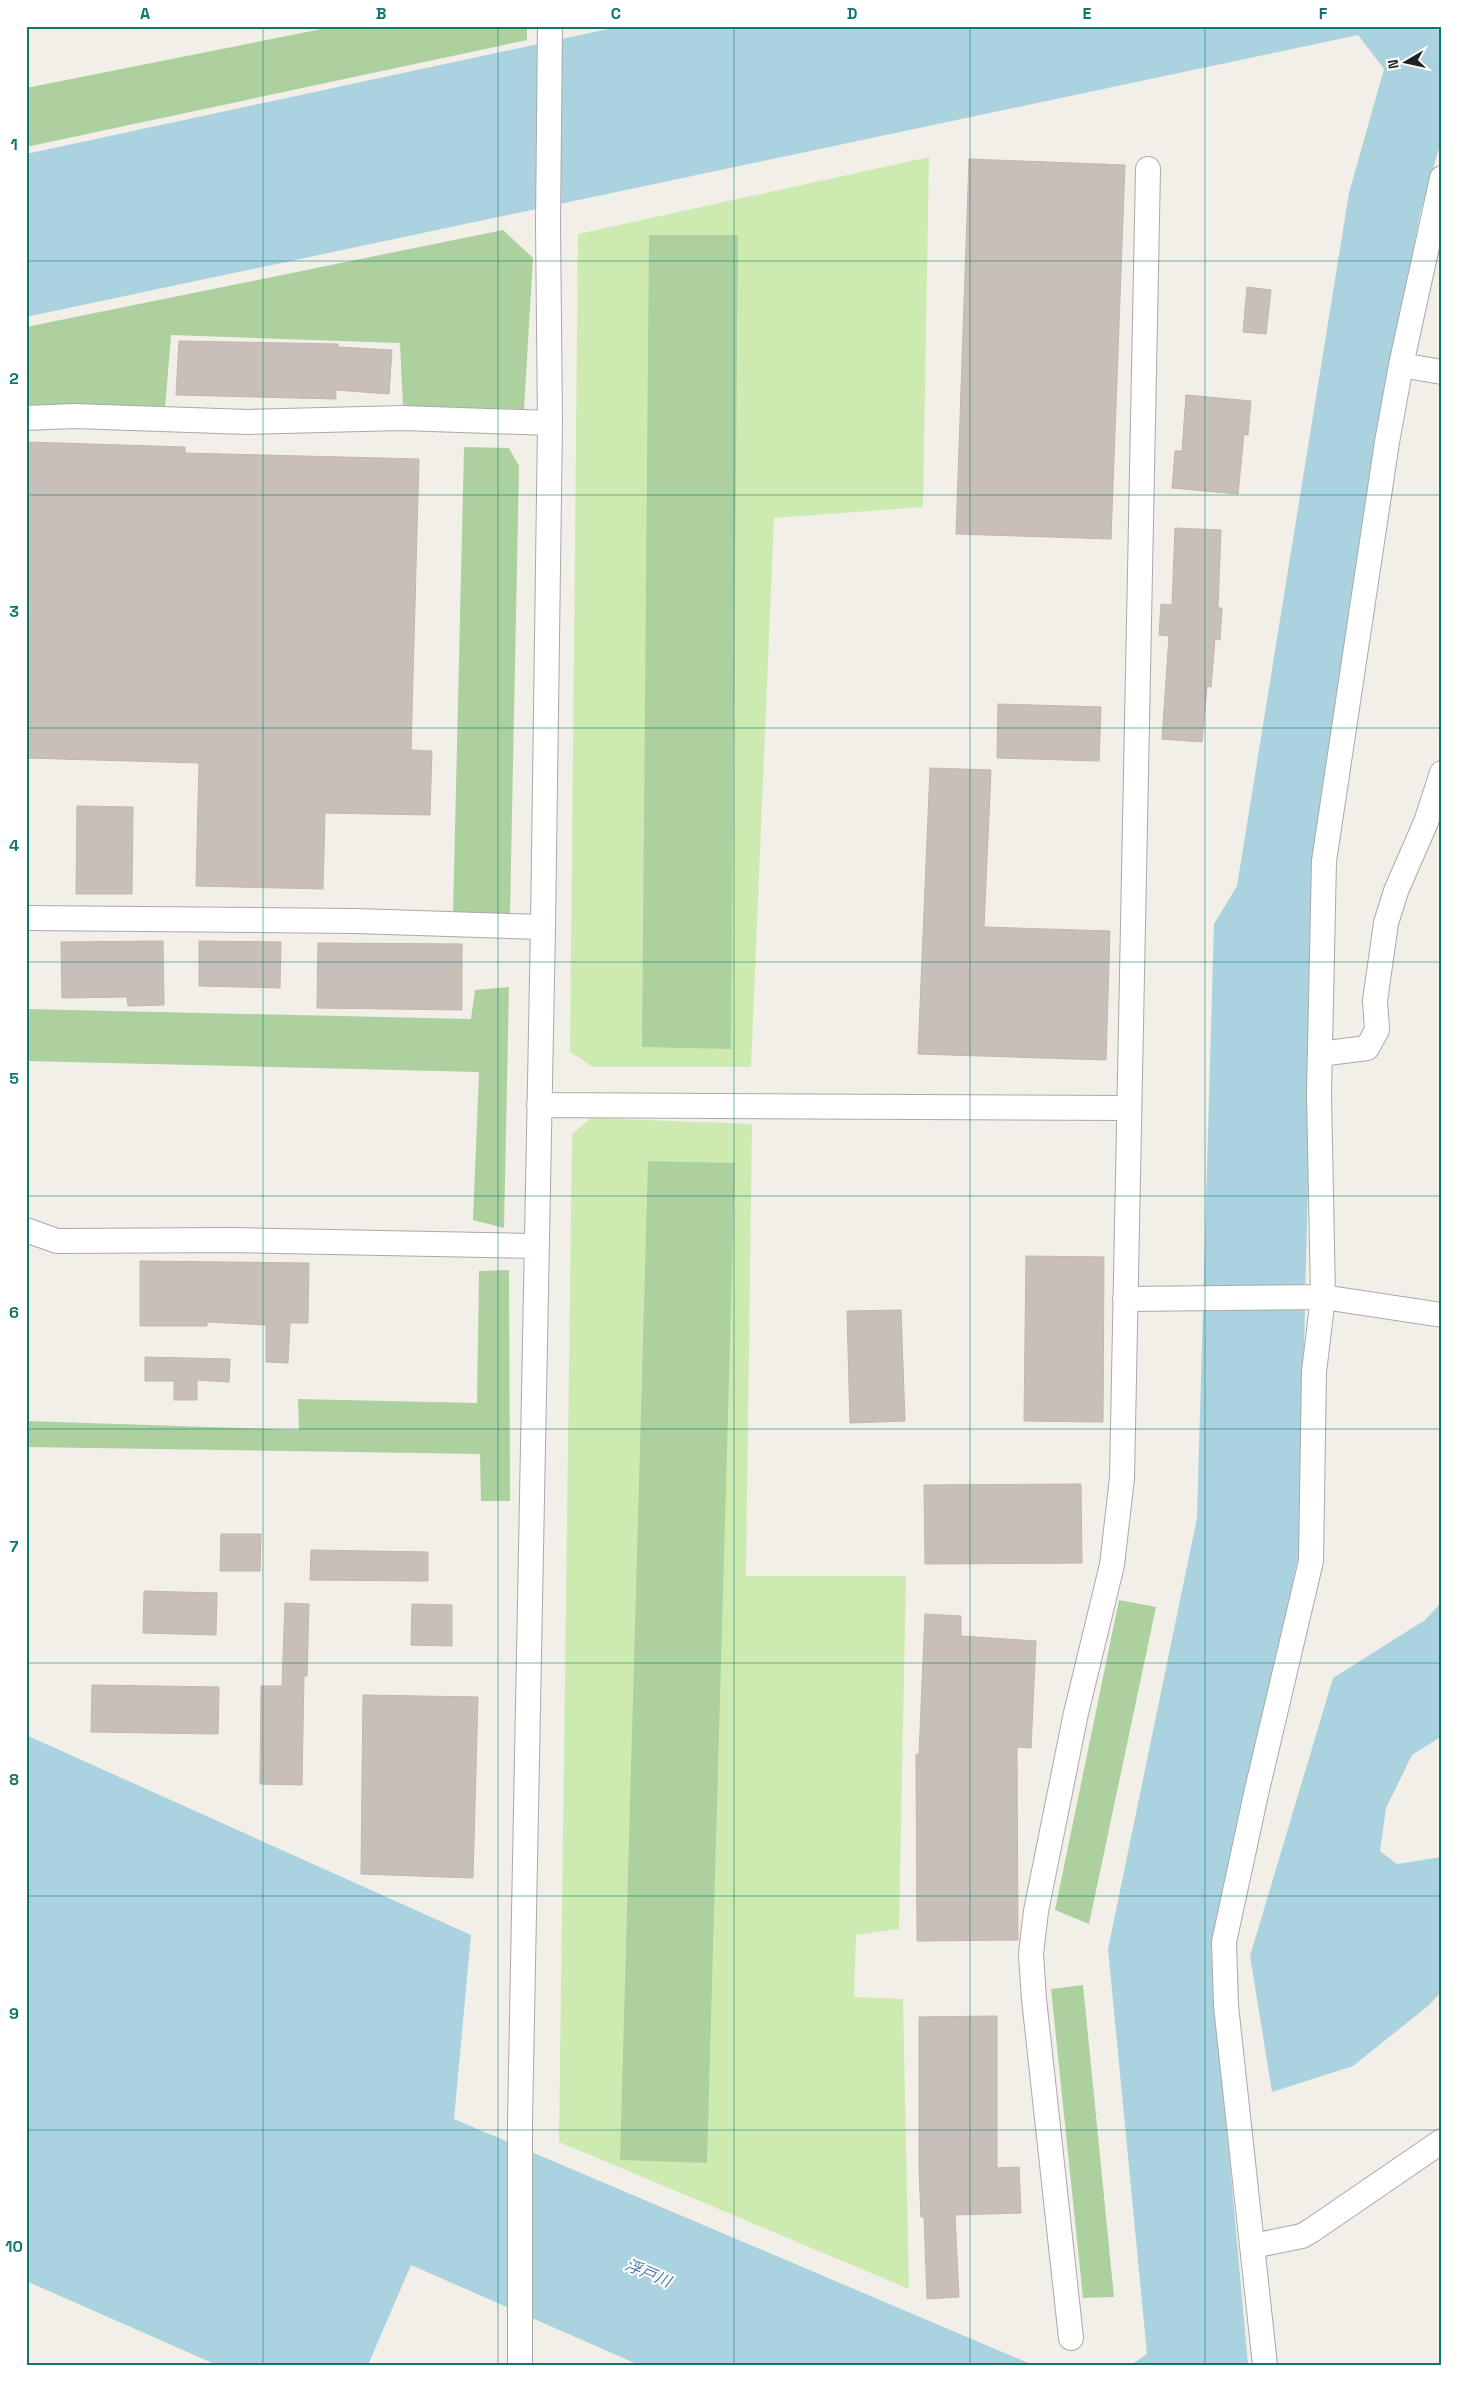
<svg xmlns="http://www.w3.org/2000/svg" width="1468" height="2391" viewBox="0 0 1468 2391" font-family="'Space Grotesk','Noto Sans JP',sans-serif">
<rect width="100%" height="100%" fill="#f2efe9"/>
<!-- grass -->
<path fill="#cdebb0" d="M929 157 923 507 774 518 751 1067H593L570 1052 578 234Z
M591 1118 752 1124 746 1576H906L899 1929 856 1935 854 1997 903 1999 909 2289 559 2142 572 1134Z"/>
<!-- forest -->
<path fill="#add19e" d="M337 26H527V40L26 147V88Z
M503 230 533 258 524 409 403 407 400 343 171 335 165 409 26 408V327Z
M649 235H738L731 1049 642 1047Z
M464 447 509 448 519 466 510 914H453Z
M509 987 504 1228 473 1220 479 1072 26 1061V1009L471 1019 475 990Z
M648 1161 735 1163 707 2163 620 2160Z
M509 1270 510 1501H481L480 1454 26 1447V1421L299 1430 298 1399 477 1403 479 1271Z
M1119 1600 1156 1607 1089 1924 1055 1910Z
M1083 1985 1114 2297 1083 2298 1051 1989Z"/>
<!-- water -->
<path fill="#aad3df" d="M622 26H1442V138L1420 214 1365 509 1316 848 1299 1554 1211 1950 1248 2365H1131L1147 2354 1108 1949 1197 1518 1214 924 1237 886 1349 193 1384 69 1358 35 26 317V154Z
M1442 1602V1736L1412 1755 1386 1808 1380 1851 1397 1864 1442 1857V1991L1428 2006 1353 2066 1272 2092 1250 1956 1333 1678 1425 1620Z
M26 1735 471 1935 454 2119 1033 2365H639L411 2265 368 2365H217L26 2281Z"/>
<!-- building -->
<path fill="#c7bfb8" stroke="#c4b6ab" d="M969 159 1125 165 1111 539 956 534Z
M1247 287 1271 290 1266 334 1243 332Z
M179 341 338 344V347L392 350 389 394 336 390V399L176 395Z
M1186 395 1251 401 1248 435 1244 434 1238 494 1172 488 1175 451H1182Z
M26 442 185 447V453L419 459 411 750 432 751 430 815 325 813 323 889 196 886 199 763 26 758Z
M1175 528 1221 530 1218 608H1222L1220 640 1215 639 1211 687 1207 686 1202 742 1162 739 1169 636 1159 635 1161 604 1172 605Z
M998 704 1101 707 1099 761 997 758Z
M930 768 991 770 984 927 1110 931 1106 1060 918 1054Z
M77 806 133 807 132 894H76Z
M163 941 164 1005 128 1006 127 997 62 998 61 942Z
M199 941 281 942 280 988 199 986Z
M318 943 462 944V1010L317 1008Z
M1026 1256 1104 1257 1103 1422 1024 1421Z
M140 1261 309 1263 308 1323H290L288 1363 266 1362V1325L207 1322V1326H140Z
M901 1310 905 1421 850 1423 847 1311Z
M145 1357 230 1359 229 1382 197 1380V1400H174V1381H145Z
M1081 1484 1082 1563 925 1564 924 1485Z
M221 1534H261L260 1571H220Z
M311 1550 428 1552V1581L310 1580Z
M144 1591 217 1593 216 1635 143 1633Z
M285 1603 309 1604 307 1676H304L302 1785 260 1784 261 1686H282Z
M412 1604 452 1605V1646L411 1645Z
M925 1614 961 1616V1636L1036 1641 1031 1748 1017 1747 1018 1940 917 1941 916 1754H919Z
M92 1685 219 1687 218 1734 91 1732Z
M363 1695 478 1697 473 1878 361 1874Z
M997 2016V2168L1019 2167 1021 2213 955 2215 959 2297 927 2299 924 2217H921L919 2170V2017Z"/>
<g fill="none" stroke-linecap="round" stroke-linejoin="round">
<!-- minor casing -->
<g stroke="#a9a9a9" stroke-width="26">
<path id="minor" d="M1401 365 1442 372
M26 418 74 416 248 422 402 418 550 423
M26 918 355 921 543 927
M1320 1054 1367 1048 1377 1030 1375 1001 1386 923 1396 891 1426 822 1442 773
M539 1105 1128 1108
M26 1230 57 1241 233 1240 536 1246
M1125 1299 1323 1297 1442 1315
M1253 2246 1302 2236 1312 2230 1442 2141
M1071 2338 1034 1999 1031 1954 1036 1911 1076 1713 1112 1565 1122 1478 1148 169
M520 2365V2121L543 927 550 423 548 224 550 26
M1265 2365 1226 2006 1224 1942 1256 1794 1311 1561 1314 1372 1323 1297 1319 1093 1324 861 1387 442 1401 365 1442 178"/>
</g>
<!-- minor -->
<use href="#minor" stroke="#fff" stroke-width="24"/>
</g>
<!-- grid -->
<path fill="none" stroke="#0f766e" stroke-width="1" stroke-opacity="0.55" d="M263 26V2365M498 26V2365M734 26V2365M970 26V2365M1205 26V2365M26 261H1442M26 495H1442M26 728H1442M26 962H1442M26 1196H1442M26 1429H1442M26 1663H1442M26 1896H1442M26 2130H1442"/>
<g text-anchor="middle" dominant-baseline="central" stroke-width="4" stroke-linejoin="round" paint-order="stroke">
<!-- water labels -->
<g font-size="16" font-style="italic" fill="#4a7aab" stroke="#fff">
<text transform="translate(648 2273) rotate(23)">浮戸川</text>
</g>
</g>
<!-- border -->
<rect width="1468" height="2391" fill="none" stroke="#ffffff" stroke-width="55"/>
<!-- north arrow -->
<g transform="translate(1406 62) rotate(261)" stroke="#ffffff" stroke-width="4" paint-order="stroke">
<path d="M0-4L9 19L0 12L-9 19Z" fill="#222222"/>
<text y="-8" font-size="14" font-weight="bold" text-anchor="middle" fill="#222222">N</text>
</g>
<rect x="28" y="28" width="1412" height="2336" fill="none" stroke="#0f766e" stroke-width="2"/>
<g font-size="16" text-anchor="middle" font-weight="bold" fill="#0f766e">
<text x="145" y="19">A</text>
<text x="381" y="19">B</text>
<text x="616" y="19">C</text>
<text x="852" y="19">D</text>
<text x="1087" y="19">E</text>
<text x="1323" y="19">F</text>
<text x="14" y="150">1</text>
<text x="14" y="384">2</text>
<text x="14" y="617">3</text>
<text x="14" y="851">4</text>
<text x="14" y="1084">5</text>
<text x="14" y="1318">6</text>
<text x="14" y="1552">7</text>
<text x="14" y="1785">8</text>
<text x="14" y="2019">9</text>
<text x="14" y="2252">10</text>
</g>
</svg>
